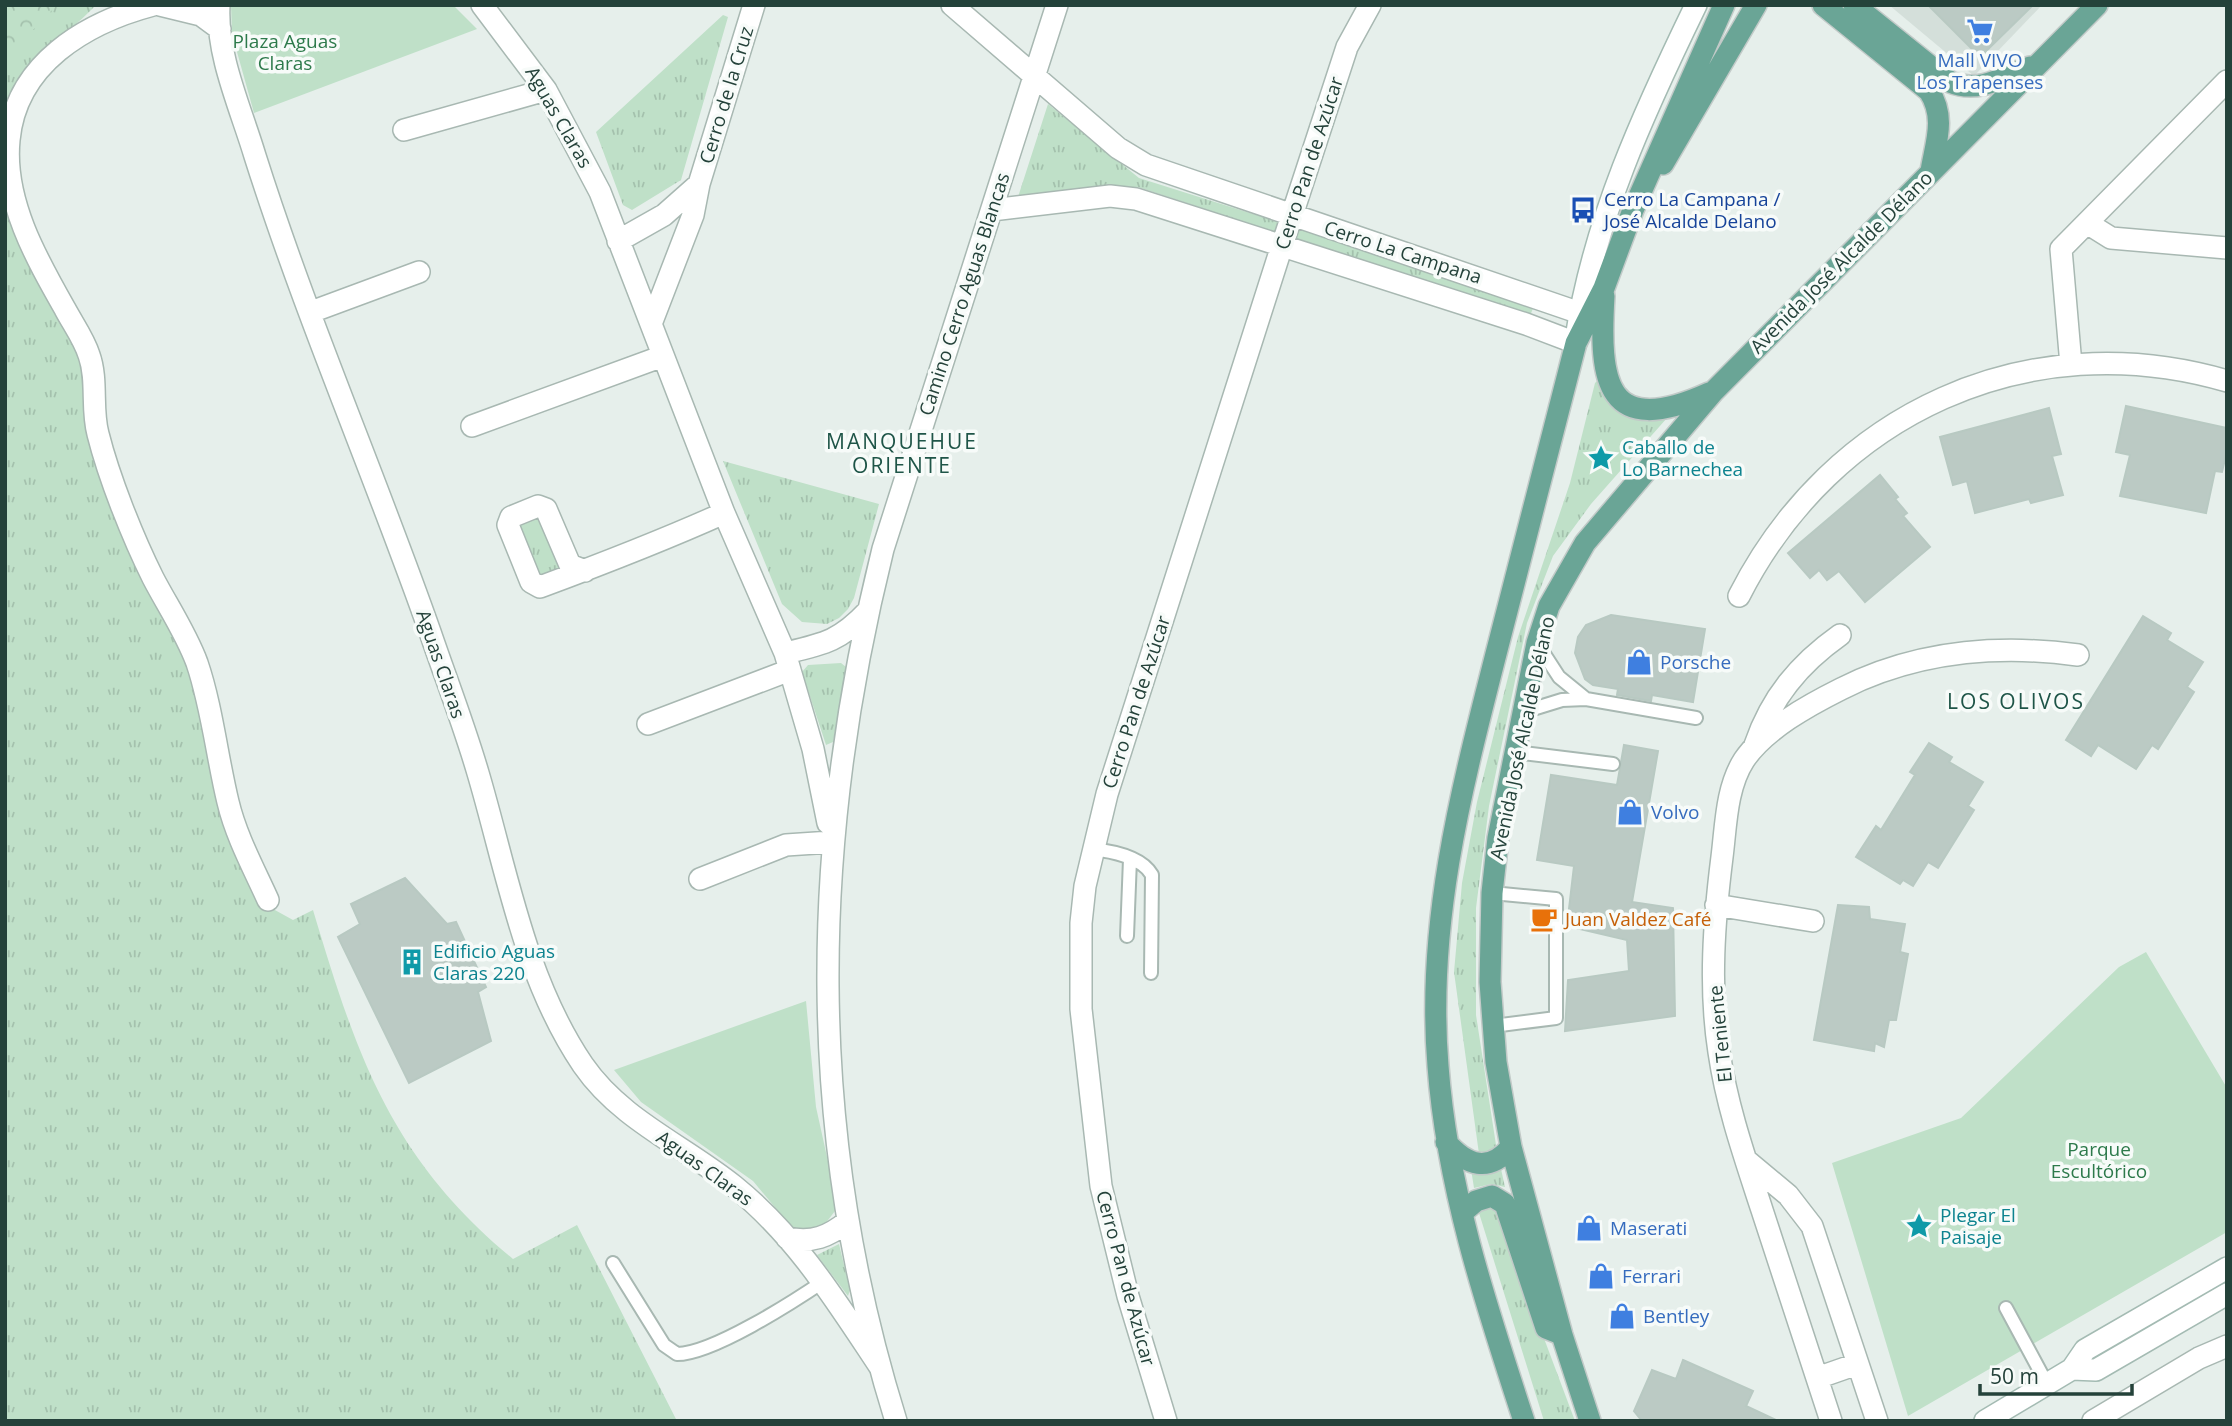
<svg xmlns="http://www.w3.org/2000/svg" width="2232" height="1426" viewBox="0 0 2232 1426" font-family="'Open Sans',sans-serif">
<defs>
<pattern id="grass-tufts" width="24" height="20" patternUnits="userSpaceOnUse" patternTransform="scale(1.75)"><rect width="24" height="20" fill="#bfe0c8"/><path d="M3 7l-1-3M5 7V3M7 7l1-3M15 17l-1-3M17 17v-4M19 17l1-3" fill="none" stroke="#a4c1ad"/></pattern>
<pattern id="forest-crowns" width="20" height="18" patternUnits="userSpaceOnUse" patternTransform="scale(1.75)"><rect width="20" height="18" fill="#bfe0c8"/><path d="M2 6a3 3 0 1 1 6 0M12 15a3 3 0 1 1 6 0" fill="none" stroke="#a4c1ad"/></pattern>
</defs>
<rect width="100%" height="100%" fill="#e6efeb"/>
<!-- built -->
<path fill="#d4dfda" d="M1889 5H2042L1974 76Z"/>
<!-- grass -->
<path fill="url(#grass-tufts)" d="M5 5H96C60 43 25 55 5 108Z
M723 15 728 17 681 180 632 210 623 205 596 132Z
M1048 104 1139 178 1535 303 1530 316 1138 187 1018 197Z
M5 189 85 358 92 432 191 665 264 904 293 920 313 910C357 1057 391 1158 513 1259L577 1225 677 1421H5Z
M1598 380 1667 418 1591 504 1553 556 1527 623 1489 806 1476 908V1015L1496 1145 1493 1153 1479 1154 1454 972 1462 883 1477 802 1518 637 1570 483 1595 383Z
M723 461 879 504 854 598 848 609 839 618 827 624 802 622 782 604Z
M537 512 564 567 540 582 514 524Z
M841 663 846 667 833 742 826 745 802 672 808 665Z
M1471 1169H1501L1505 1187 1491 1184 1474 1188Z
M1494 1205 1575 1421H1544L1479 1213 1480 1208Z
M839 1244 850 1290 848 1296 817 1255Z"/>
<!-- forest -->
<path fill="url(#forest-crowns)" d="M5 5H57L5 59Z"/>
<!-- park -->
<path fill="#bfe0c8" d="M231 5H453L477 29 254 113 232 34Z
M2146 952 2227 1088V1232L1908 1416 1832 1163 1961 1118 2119 967Z
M806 1001 816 1107 838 1207 822 1228 798 1235 753 1181 641 1102 614 1070Z"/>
<!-- building -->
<path fill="#bbcac4" stroke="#b8c9c2" stroke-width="2" d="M1928 5H2033L1980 57Z
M2126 406 2227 428V451L2222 472 2215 471 2206 513 2120 496 2130 455 2116 452Z
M2049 408 2061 454 2052 456 2063 495 2031 503 2029 499 1975 513 1967 481 1953 485 1940 437Z
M1880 475 1898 497 1895 499 1907 513 1903 516 1930 547 1865 602 1839 571 1827 580 1819 570 1810 578 1788 553Z
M1611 615 1705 629 1693 702 1652 695 1651 701 1617 695 1618 689 1593 685 1585 679 1575 653 1578 637 1586 625Z
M2143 616 2171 633 2167 640 2203 662 2187 687 2194 692 2158 749 2152 745 2136 769 2098 745 2091 756 2066 740Z
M1929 743 1952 757 1949 762 1983 782 1968 806 1974 810 1938 868 1928 862 1913 886 1903 880 1900 884 1856 857 1876 826 1881 830 1915 775 1910 772Z
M1624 745 1658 751 1632 902 1673 908 1675 1016 1565 1031 1568 980 1629 971 1627 940 1567 926 1574 866 1537 860 1551 775 1617 785Z
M405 878 447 924 456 922 486 987 478 992 491 1041 409 1083 338 937 360 924 351 904Z
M1838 905 1869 907 1870 919 1905 924 1900 952 1908 954 1896 1020H1889L1884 1047 1875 1043 1874 1051 1814 1040Z
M1683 1360 1753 1391 1746 1406 1778 1421H1642L1634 1411 1652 1370 1676 1379Z"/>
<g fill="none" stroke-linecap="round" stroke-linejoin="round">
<!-- service casing -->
<g stroke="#a8b8b2" stroke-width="16">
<path id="service" d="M1537 643 1559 677 1586 699
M1523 712 1562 700 1586 699 1696 718
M1515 752 1613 764
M1092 849C1111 851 1142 857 1152 875L1151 973
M1492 893 1556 899V1018L1493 1026
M1127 936 1130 859
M613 1263 664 1345 677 1354C712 1354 793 1302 824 1281
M2006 1308 2047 1384"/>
</g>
<!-- minor casing -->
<g stroke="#a8b8b2" stroke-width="24">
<path id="minor" d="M153 5C85 23 16 64 9 140 3 200 36 258 65 309 73 324 84 339 89 355 98 380 91 409 98 434 109 478 133 538 153 578 167 605 186 633 197 663 212 707 217 757 228 802 236 836 254 869 268 900
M160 5 201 15 220 29
M219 5C216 55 241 109 255 156 306 317 374 473 430 632 446 679 464 725 478 773 507 871 524 978 583 1065 621 1120 683 1145 734 1186 797 1237 836 1301 880 1367
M482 5 546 90 600 192 724 513 785 653 813 749 828 823
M952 5 1118 148 1146 165 1580 313
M404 130 546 90
M992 210 1110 196 1136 199 1526 324 1576 343
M2087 223 2111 238 2227 248
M618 241 664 215 699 184
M311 312 419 272
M651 324 693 215 699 184 754 5
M2071 365 2061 249 2227 81
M472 426 663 356
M585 571 570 565 546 509 538 506 511 517 508 525 531 582 540 587C602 564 664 540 724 513
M1739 596C1832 413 2028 323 2227 381
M785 653C824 644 840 641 868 611
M648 724 790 670
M1755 745C1771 698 1799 664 1840 635
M700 879 786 845 831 842
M1716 905 1813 921
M1746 1160 1788 1195 1812 1226 1877 1421
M787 1238C813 1243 828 1237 848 1221
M1817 1378 1857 1364
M896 1421C805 1130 810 843 883 549L1057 5
M1166 1421 1128 1296 1101 1186 1081 1009V923L1085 886 1107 794 1278 258 1347 47 1370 5
M1831 1421C1808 1351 1785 1280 1762 1210 1745 1158 1727 1107 1719 1052 1709 988 1714 921 1722 857 1726 826 1726 788 1744 760 1765 729 1809 705 1841 689 1916 651 1996 644 2078 655
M2093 1421 2199 1358 2227 1346"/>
</g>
<!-- secondary casing -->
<g stroke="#a4bbb3" stroke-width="24">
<path id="secondary" d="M1576 338C1594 220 1644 112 1696 5
M2072 1369 2096 1370 2227 1294
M1985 1421 2072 1369 2085 1350 2227 1268"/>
</g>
<!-- primary casing -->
<g stroke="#c2cac8" stroke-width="24">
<path id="primary" d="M1823 5 1929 91C1946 117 1936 142 1931 171
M1854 5 1950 82C1978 94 2004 77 2030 67
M1663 164 1756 5
M1604 296C1599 381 1605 440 1709 393
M1446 1142C1467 1166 1489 1173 1511 1147
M1462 1213 1476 1201 1492 1196 1505 1204 1546 1328 1561 1334
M1524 1421C1486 1305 1447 1188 1438 1066 1426 922 1462 787 1497 650 1523 548 1549 446 1576 343L1604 288 1633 210 1724 5
M1590 1421 1562 1335 1511 1147 1496 1062 1490 982 1492 893 1498 838 1537 643 1549 606 1585 543 1714 391 2097 5"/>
</g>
<!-- service -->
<use href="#service" stroke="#fff" stroke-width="12"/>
<!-- minor -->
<use href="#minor" stroke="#fff" stroke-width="21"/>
<!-- secondary -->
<use href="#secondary" stroke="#fff" stroke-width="21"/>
<!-- primary -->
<use href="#primary" stroke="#6aa596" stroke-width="21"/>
</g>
<!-- icons -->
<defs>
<g id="supermarket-bare" transform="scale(2.1)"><path d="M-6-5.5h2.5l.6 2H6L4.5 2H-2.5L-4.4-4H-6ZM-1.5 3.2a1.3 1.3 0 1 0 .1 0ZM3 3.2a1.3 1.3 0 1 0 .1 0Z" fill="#3f7fe0" stroke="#f7fbf9" stroke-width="2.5" paint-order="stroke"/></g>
<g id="bus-bare" transform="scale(2.1)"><path d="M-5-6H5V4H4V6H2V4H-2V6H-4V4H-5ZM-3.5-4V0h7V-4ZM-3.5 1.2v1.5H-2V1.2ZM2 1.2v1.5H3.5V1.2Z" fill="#1a4fb4" stroke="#f7fbf9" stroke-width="2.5" paint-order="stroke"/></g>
<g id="sight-bare" transform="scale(2.1)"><path d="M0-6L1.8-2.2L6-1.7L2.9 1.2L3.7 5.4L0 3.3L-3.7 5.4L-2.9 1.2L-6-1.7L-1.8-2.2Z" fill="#0f9aa8" stroke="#f7fbf9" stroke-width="2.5" paint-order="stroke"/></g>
<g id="shop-bare" transform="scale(2.1)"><path d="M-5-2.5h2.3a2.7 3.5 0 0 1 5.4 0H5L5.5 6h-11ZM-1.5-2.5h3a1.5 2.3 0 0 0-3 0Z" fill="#3f7fe0" stroke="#f7fbf9" stroke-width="2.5" paint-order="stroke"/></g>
<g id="cafe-bare" transform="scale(2.1)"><path d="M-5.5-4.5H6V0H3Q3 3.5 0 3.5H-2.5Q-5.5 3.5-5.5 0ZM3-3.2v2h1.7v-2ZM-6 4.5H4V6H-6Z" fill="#e8710a" stroke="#f7fbf9" stroke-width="2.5" paint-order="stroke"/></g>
<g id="building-bare" transform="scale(2.1)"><path d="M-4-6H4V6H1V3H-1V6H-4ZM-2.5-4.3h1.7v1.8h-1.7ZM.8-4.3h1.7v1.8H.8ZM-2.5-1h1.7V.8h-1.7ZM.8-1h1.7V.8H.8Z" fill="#0f9aa8" stroke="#f7fbf9" stroke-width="2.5" paint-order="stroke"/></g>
</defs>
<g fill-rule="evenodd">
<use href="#supermarket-bare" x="1980" y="31"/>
<use href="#bus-bare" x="1583" y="210"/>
<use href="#sight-bare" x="1601" y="458"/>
<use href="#shop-bare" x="1639" y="662"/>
<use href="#shop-bare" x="1630" y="812"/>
<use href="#cafe-bare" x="1544" y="919"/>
<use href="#building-bare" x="412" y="962"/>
<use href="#sight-bare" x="1919" y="1226"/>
<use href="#shop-bare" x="1589" y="1228"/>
<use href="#shop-bare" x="1601" y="1276"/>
<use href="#shop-bare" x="1622" y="1316"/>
</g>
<g text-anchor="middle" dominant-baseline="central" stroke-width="7" stroke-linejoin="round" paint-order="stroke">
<!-- park labels -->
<g font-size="19" fill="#2d7a4b" stroke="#f7fbf9">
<text x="285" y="41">Plaza Aguas<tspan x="285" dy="22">Claras</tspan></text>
<text x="2099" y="1149">Parque<tspan x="2099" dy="22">Escultórico</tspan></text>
</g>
<!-- shop labels -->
<g font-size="19" fill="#366cbe" stroke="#f7fbf9" text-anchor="start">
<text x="1980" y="60" text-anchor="middle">Mall VIVO<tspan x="1980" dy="22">Los Trapenses</tspan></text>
<text x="1660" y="662">Porsche</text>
<text x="1651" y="812">Volvo</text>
<text x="1610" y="1228">Maserati</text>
<text x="1622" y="1276">Ferrari</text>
<text x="1643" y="1316">Bentley</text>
</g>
<!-- street labels -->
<g font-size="19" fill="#24423a" stroke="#f7fbf9">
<text transform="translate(726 95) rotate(-73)">Cerro de la Cruz</text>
<text transform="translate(559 117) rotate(60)">Aguas Claras</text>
<text transform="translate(1309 163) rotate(-72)">Cerro Pan de Azúcar</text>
<text transform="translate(1403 252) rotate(18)">Cerro La Campana</text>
<text transform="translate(1841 262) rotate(-45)">Avenida José Alcalde Délano</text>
<text transform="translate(964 294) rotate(-72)">Camino Cerro Aguas Blancas</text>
<text transform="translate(441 664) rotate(71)">Aguas Claras</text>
<text transform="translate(1136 702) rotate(-72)">Cerro Pan de Azúcar</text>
<text transform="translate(1522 738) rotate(-78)">Avenida José Alcalde Délano</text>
<text transform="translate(1720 1034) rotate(-96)">El Teniente</text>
<text transform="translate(705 1168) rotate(36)">Aguas Claras</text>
<text transform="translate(1126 1278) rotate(75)">Cerro Pan de Azúcar</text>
</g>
<!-- transit labels -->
<g font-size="19" fill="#164399" stroke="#f7fbf9" text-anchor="start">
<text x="1604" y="199">Cerro La Campana /<tspan x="1604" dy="22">José Alcalde Delano</tspan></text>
</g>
<!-- culture labels -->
<g font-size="19" fill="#0d838f" stroke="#f7fbf9" text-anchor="start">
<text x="1622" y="447">Caballo de<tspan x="1622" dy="22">Lo Barnechea</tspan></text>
<text x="433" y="951">Edificio Aguas<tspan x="433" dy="22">Claras 220</tspan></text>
<text x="1940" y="1215">Plegar El<tspan x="1940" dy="22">Paisaje</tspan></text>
</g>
<!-- food labels -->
<g font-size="19" fill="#c56008" stroke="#f7fbf9" text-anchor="start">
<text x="1565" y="919">Juan Valdez Café</text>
</g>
<!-- neighbourhood labels -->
<g font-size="21" letter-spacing="2" fill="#1f5548" stroke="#f7fbf9">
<text x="902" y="441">MANQUEHUE<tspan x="902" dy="24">ORIENTE</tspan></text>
<text x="2016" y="701">LOS OLIVOS</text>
</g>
</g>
<!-- border -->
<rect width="2232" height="1426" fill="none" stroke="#24423a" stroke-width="14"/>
<!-- scale -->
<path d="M1980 1384v10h152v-10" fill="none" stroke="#24423a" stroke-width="3.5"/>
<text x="1990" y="1384" font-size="21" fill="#24423a" stroke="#f7fbf9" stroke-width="5" paint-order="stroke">50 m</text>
</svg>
